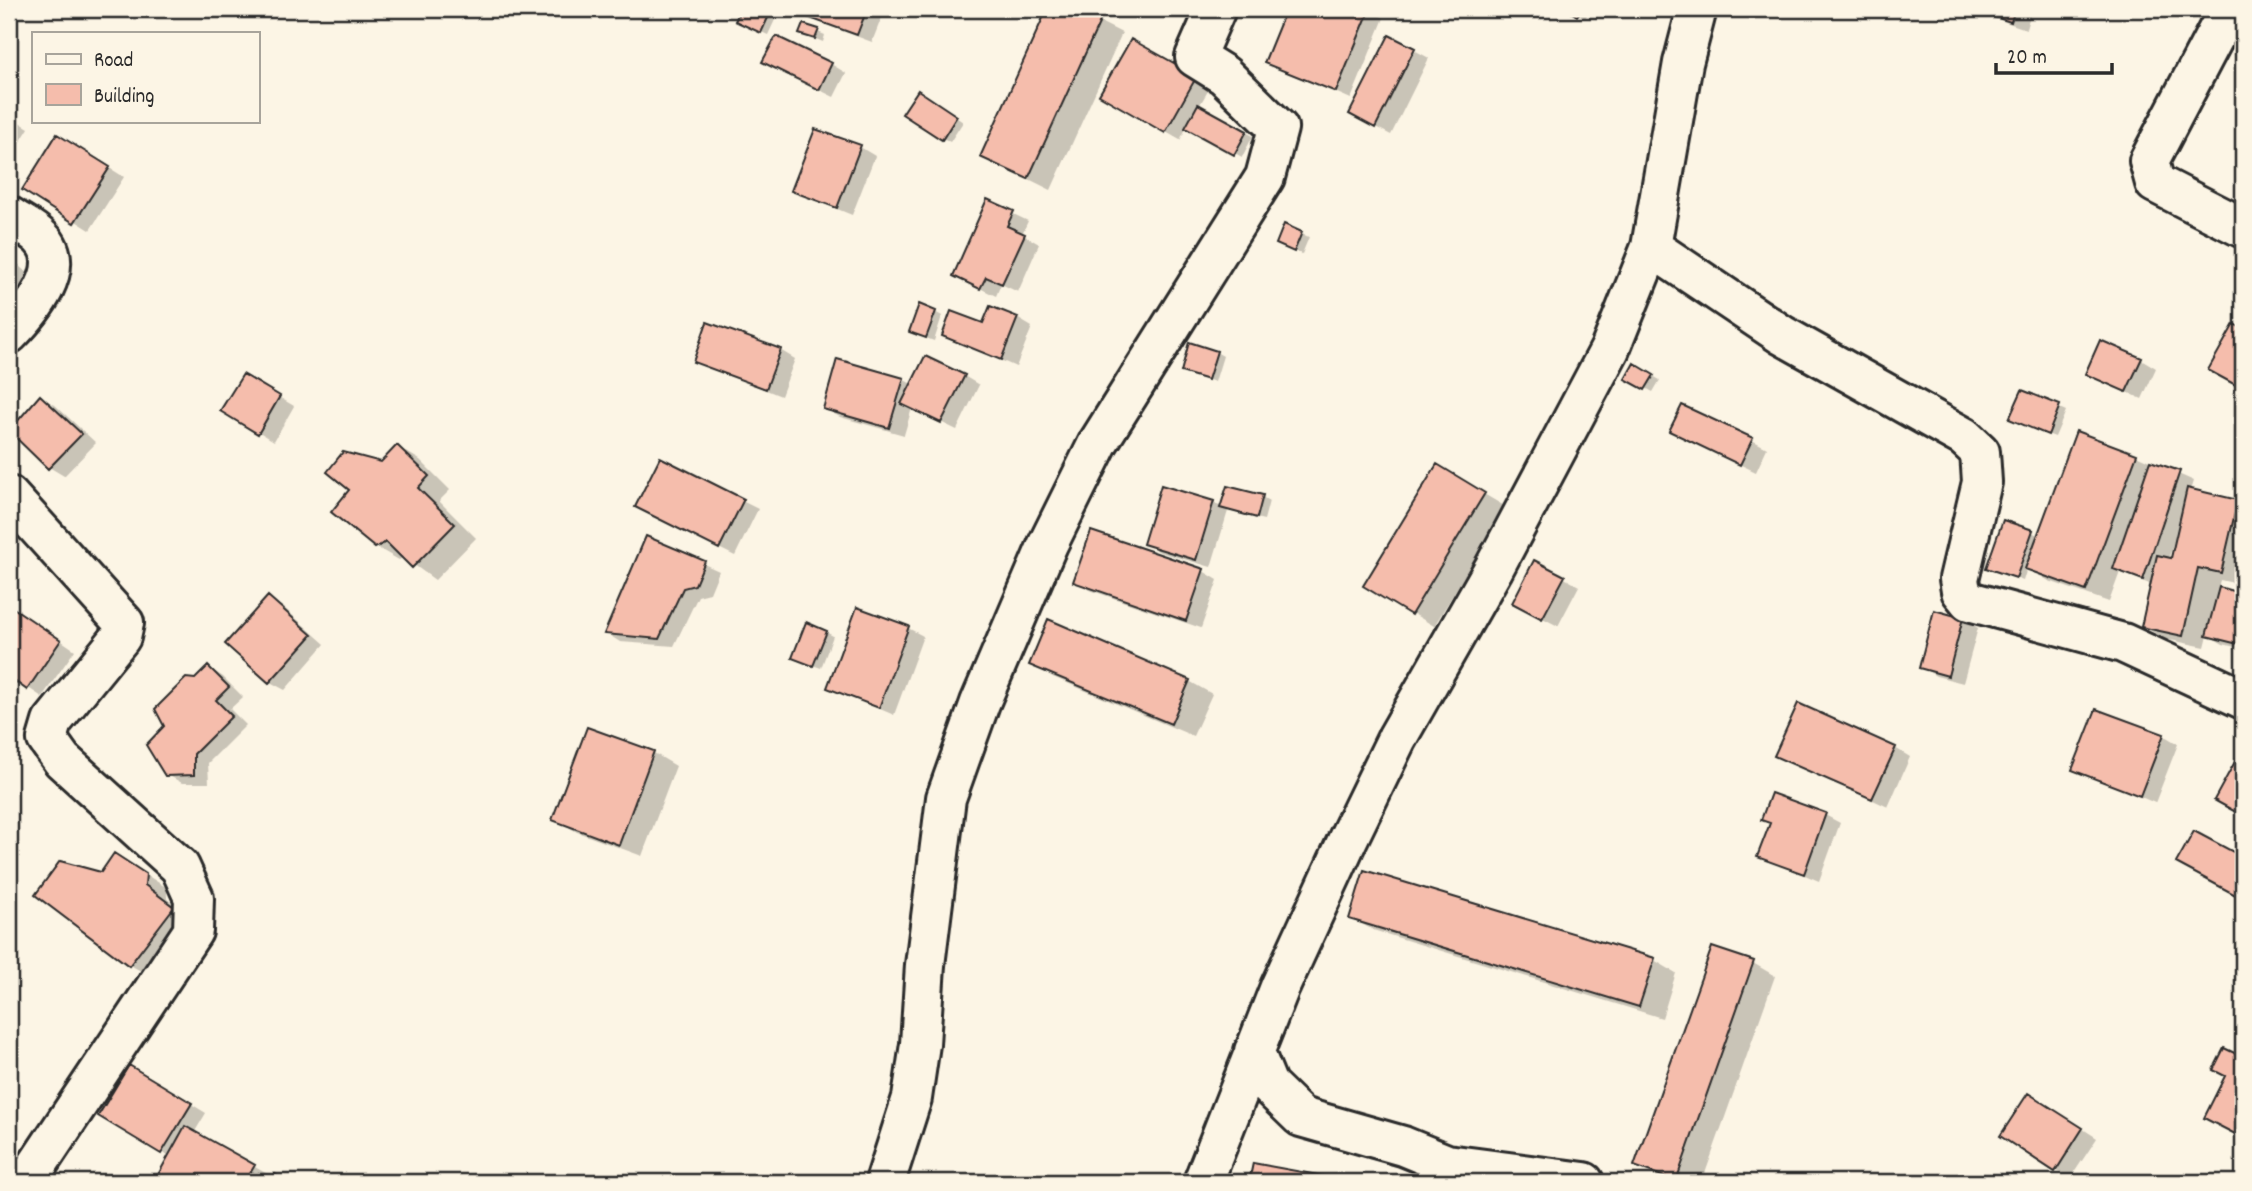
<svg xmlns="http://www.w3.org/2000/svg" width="2252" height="1191" viewBox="0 0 2252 1191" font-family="Dekko,sans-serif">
<rect width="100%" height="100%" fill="#fcf5e5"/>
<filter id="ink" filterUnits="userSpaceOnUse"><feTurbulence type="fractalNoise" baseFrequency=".0143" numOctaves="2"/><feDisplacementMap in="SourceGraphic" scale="14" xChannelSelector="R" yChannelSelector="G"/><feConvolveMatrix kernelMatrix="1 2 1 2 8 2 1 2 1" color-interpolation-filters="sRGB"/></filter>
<g filter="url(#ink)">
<!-- shadow -->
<path fill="#0003" fill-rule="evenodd" d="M743 9H780L768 35 738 21Z
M808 9H885L872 42 821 23 806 15Z
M1049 9H1074L1122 33 1051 190 982 156Z
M1288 9H1367L1384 18 1351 99 1266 62Z
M1569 9H1591L1585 18Z
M1968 9H2032L2026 29Z
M804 26 825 35 823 42 802 33Z
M1390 37 1429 58 1391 135 1366 122Z
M1131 41 1211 86 1199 106 1253 136 1242 157 1187 127 1180 140 1101 95Z
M9 46 17 51 9 65Z
M831 64 846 73 834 97 779 70Z
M925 96 963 122 950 142 943 138Z
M9 116 29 128 9 160Z
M73 145 124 177 90 230 25 189Z
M860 147 875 156 852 215 793 191Z
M988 202 1028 221 1022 234 1039 244 1018 292 1001 284 996 296 955 276Z
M1285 227 1309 237 1302 254 1285 248Z
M9 258 31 276 9 304Z
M935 312 942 316 934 341 918 335Z
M1017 318 1032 327 1016 367 944 335Z
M780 350 795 359 781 396 695 361Z
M1216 352 1223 356 1215 382 1183 371Z
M2141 359 2156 368 2142 399 2087 373Z
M1635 366 1660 380 1653 392 1628 378Z
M243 376 294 406 274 441 223 410Z
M964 376 979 385 957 430 912 408 904 435 840 417 825 409 903 379 913 385Z
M2023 392 2066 411 2055 437 2019 423Z
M40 397 55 405 96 443 64 476 49 467 9 429Z
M1686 439 1752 440 1767 448 1756 472Z
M398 447 420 460 450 490 439 501 476 538 435 580 403 557 399 560 376 547 381 464Z
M2136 455 2194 481 2191 491 2243 505V585L2220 580 2218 589 2243 595V649L2223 644 2208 635 2205 647 2165 639 2143 626 2152 585 2120 572 2109 602 2049 581 2027 568 2023 581 1988 567 2032 532 2039 536ZM2174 542 2176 543 2172 560 2168 559Z
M660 460 758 509 735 556 652 515Z
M1438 467 1506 507 1434 626 1366 586Z
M1262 497 1269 501 1264 520 1228 511 1211 567 1160 552 1145 543 1213 502 1222 508Z
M647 538 719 571 710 593 698 596 674 646 620 642 606 633Z
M1535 562 1579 586 1558 626 1529 611Z
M1203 571 1218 580 1201 628 1090 590 1076 581Z
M268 599 283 607 325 644 285 690 270 682 228 644Z
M9 605 75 650 42 697 9 675Z
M1963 619 1978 628 1963 683 1936 676 1921 667Z
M1049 621 1189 681 1212 694 1193 736 1053 677 1031 664Z
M908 628 923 636 894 715 829 687Z
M826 632 833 636 821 668 802 661Z
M209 668 223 677 243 697 230 709 246 725 208 763 209 783H182L166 774V726L196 680Z
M589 729 654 753 676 766 642 856 577 832 555 819Z
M2163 735 2178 744 2155 803 2075 769Z
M1895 748 1910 757 1888 807 1776 755Z
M1825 815 1840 823 1819 881 1760 856 1771 824 1763 820Z
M115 855 167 888V899L195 921 152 977 130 965 37 895 102 874Z
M1351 918 1654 960 1676 973 1662 1018 1373 930Z
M1753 963 1775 976 1702 1182H1670L1658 1178 1636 1165Z
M130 1067 206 1113 194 1133 269 1175 265 1182H156L170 1157 101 1115Z
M2044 1104 2097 1138 2070 1179 2056 1170Z"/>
<!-- building -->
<path fill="#f5bdac" stroke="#2b2b2b" stroke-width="2" d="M741 9H772L761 33 735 21Z
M807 9H867L857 35 804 16Z
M1047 9H1079L1101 19 1028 179 980 157Z
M1286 9H1370L1336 92 1264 63Z
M1566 9H1582L1577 16Z
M1968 9H2015L2011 22Z
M803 24 819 29 815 39 799 34Z
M1389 35 1415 48 1375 128 1349 114Z
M776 36 832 63 819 90 762 62Z
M1131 39 1197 76 1165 133 1099 95Z
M918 90 957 116 942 140 902 114Z
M1198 104 1247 131 1234 155 1185 128Z
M815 129 861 145 837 208 791 191Z
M57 134 110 167 74 223 22 190Z
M987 199 1014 211 1007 226 1025 234 1002 284 986 277 980 289 953 276Z
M1284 224 1302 232 1294 252 1276 244Z
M9 259 18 266 9 277Z
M919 304 936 311 926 338 909 332Z
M990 306 1018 317 1001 360 942 336 951 311 983 323Z
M707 322 781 349 766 389 693 362Z
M2234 324 2243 329V389L2208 370Z
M2100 340 2142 358 2126 392 2085 374Z
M1189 342 1217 351 1208 380 1181 372Z
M925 356 965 375 941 423 901 404Z
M837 359 904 378 889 428 823 409Z
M1634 363 1654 375 1645 390 1625 379Z
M243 374 280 396 258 434 220 411Z
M2022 390 2060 405 2048 435 2009 419Z
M40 395 82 434 48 469 9 431Z
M1682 405 1753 438 1740 465 1669 431Z
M2076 431 2137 454 2086 591 2025 569Z
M397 445 429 476 418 488 455 524 412 568 386 542 375 548 331 512 349 490 327 472 343 452 381 462Z
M660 457 744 499 719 549 635 507Z
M2150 461 2180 471 2143 580 2113 569Z
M1437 464 1485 493 1411 615 1363 586Z
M1161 485 1214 501 1196 560 1143 544Z
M1227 486 1263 495 1257 518 1220 508Z
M2187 488 2238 500 2221 573 2198 568 2183 636 2141 627 2157 555 2171 558Z
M2003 520 2033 530 2016 578 1986 568Z
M1091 531 1204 569 1186 621 1073 582Z
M646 536 705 561 695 585 683 588 659 639 604 634Z
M1534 560 1565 576 1542 619 1512 603Z
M2219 587 2243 594 2242 645 2206 636Z
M268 596 312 635 269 683 225 644Z
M9 605 61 640 27 690 9 677Z
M857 607 909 626 879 708 827 688Z
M1934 610 1963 618 1948 676 1919 668Z
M1048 619 1190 680 1171 724 1029 665Z
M806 622 827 631 813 666 792 658Z
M208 666 229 687 216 700 232 716 194 754V775L165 776 146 745 164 726 155 709 186 678 195 679Z
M1798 703 1896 747 1872 799 1774 756Z
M2096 709 2164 734 2140 796 2072 770Z
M587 727 654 751 619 845 552 820Z
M2243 747V816L2214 800Z
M1771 793 1826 813 1804 874 1757 857 1770 823 1761 820Z
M2194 831 2243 857V899L2176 863Z
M114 853 146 874 145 885 174 907 129 966 35 895 60 861 101 872Z
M1364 870 1655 958 1639 1007 1349 919Z
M1712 947 1754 961 1676 1181 1634 1166Z
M2224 1048 2243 1057V1138L2204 1118 2225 1076 2213 1070Z
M129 1065 192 1103 161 1154 98 1116Z
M2028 1093 2083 1128 2055 1172 2000 1136Z
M185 1126 255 1165 245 1182H154Z
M1253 1163 1356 1182H1249Z
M275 1174 287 1182H269Z"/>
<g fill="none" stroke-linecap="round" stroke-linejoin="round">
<!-- street casing -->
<g stroke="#2b2b2b" stroke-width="44">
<path id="street" d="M2229 9 2149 161 2155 183 2243 228
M9 216C19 223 33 229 41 238 70 267 30 313 9 334
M1651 247 1782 335 1964 437 1980 452 1982 482 1959 579 1961 591 1969 601 2123 643 2243 699
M9 496 124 623 121 637 52 722 47 739 62 760 180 867 194 898 193 931 26 1182
M1254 1051 1268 1085 1301 1117 1403 1146 1447 1164 1462 1182
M1447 1164 1584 1182
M885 1182 912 1098 920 1044 925 965 946 798 980 703 1048 544 1098 443 1265 177 1278 128 1224 75 1195 57 1216 9
M1203 1182 1280 987 1348 839 1397 738 1494 568 1610 349 1651 247 1683 63 1697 9"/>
</g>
<!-- street -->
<use href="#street" stroke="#fcf5e5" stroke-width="38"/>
</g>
</g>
<!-- margin -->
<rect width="2252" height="1191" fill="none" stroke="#fcf5e5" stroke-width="35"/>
<rect x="18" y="18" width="2217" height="1156" fill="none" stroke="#2b2b2b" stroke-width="2.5" filter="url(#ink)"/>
<!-- legend -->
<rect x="32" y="32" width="228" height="91" fill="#fcf5e5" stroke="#a8a49b" stroke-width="2"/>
<rect x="46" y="54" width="35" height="10" fill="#fcf5e5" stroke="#a8a49b" stroke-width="2"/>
<text x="94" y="66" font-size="21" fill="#2b2b2b">Road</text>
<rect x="46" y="84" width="35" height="21" fill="#f5bdac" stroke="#a8a49b" stroke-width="2"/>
<text x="94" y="102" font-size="21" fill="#2b2b2b">Building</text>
<!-- scale -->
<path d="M1996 63v10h116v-10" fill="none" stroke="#2b2b2b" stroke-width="3.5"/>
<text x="2007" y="63" font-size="21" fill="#2b2b2b" stroke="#fcf5e5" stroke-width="5" paint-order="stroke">20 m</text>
</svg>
